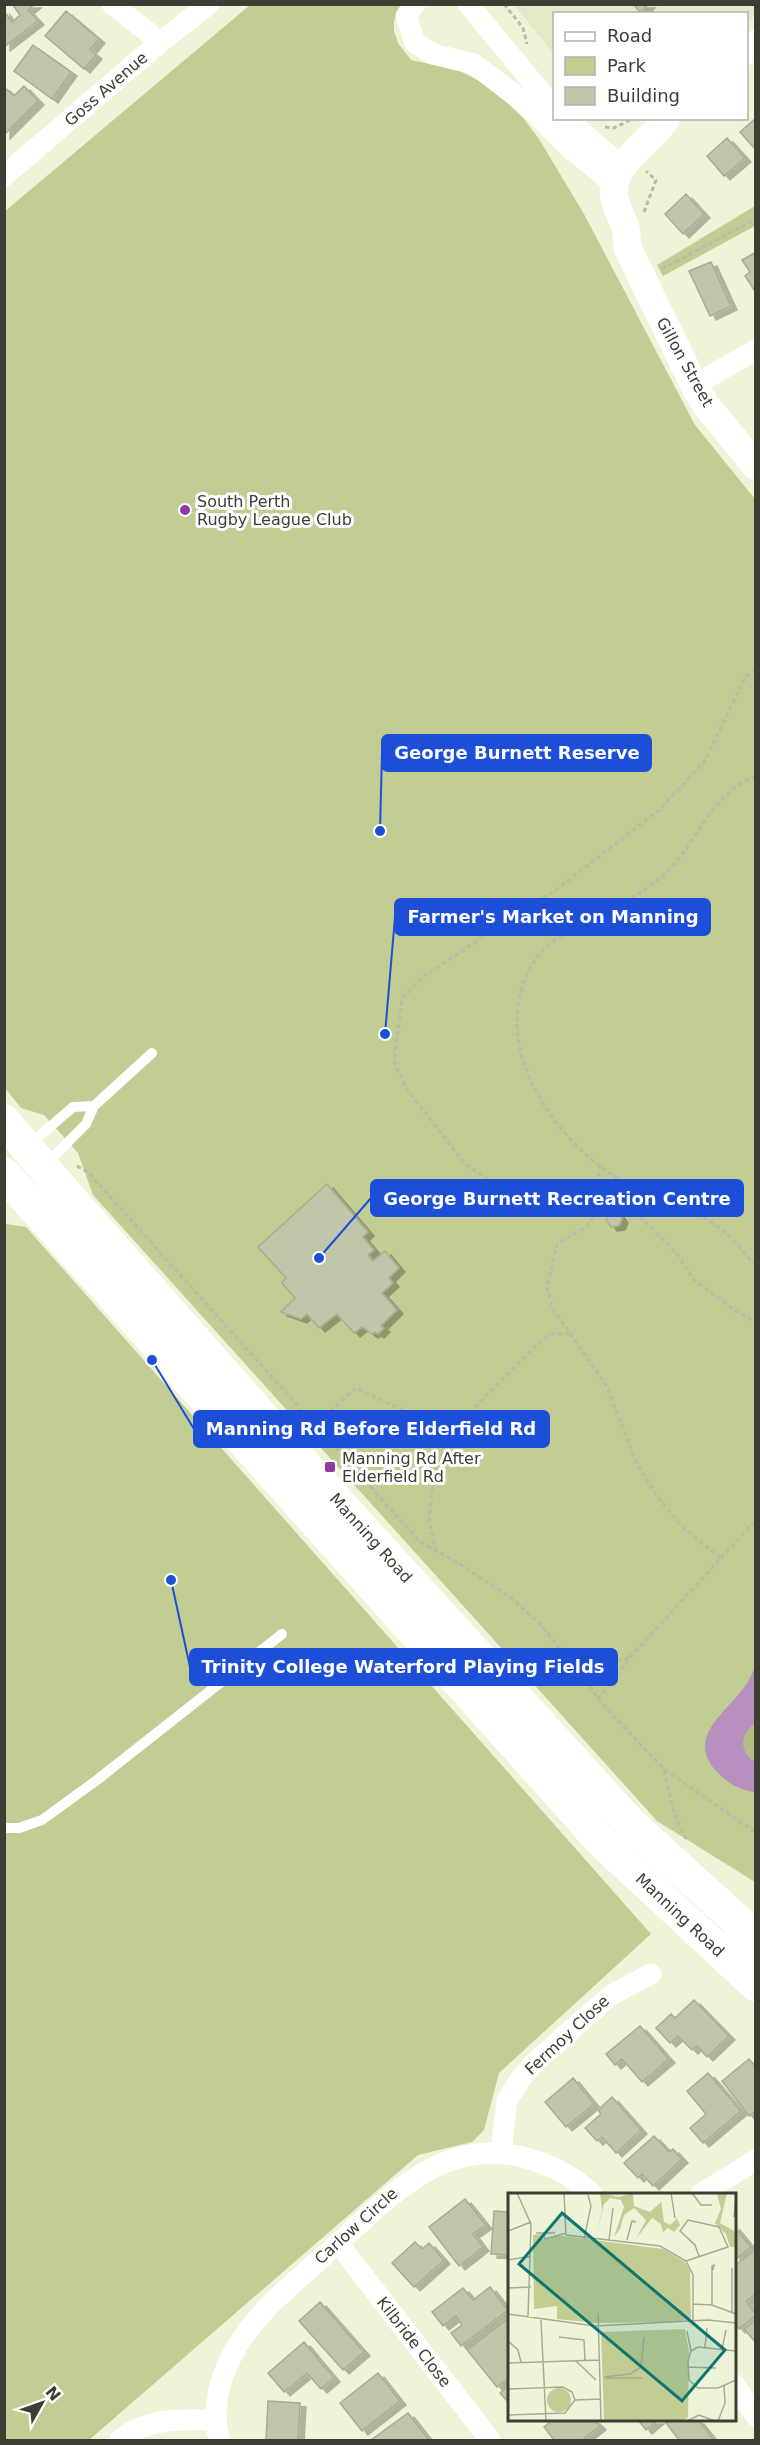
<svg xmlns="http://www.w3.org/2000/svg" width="760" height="2445" viewBox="0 0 760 2445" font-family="'DejaVu Sans',sans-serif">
<defs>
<filter id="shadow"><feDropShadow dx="6" dy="4" stdDeviation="0" flood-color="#0004"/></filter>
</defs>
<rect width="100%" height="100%" fill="#eef4d8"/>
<!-- built -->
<path fill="#e4eac7" d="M755 4 756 14 747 22 746 14H554V54L514 5Z"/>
<!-- green -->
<path fill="#c2cd93" d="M250 5H402L394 21V31L398 43 411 60 458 70 479 81 505 101 524 119 539 139 584 214 695 425 755 499V1882L657 1821 93 1195 78 1153 44 1115 21 1108 5 1088 4 212Z
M755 206V226L663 276 657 265Z
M7 1224 26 1227 651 1934 499 2073 484 2130 472 2142 418 2155 89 2440H5L4 1225Z"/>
<!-- forest -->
<path fill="#b3be83" d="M755 1724V1762C739 1753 740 1733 755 1724Z"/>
<!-- water -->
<path fill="#b890bf" d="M755 1661V1724C740 1733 739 1753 755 1762V1792C739 1790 727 1783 716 1771 677 1727 754 1701 755 1661Z"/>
<!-- building -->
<path fill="#c1c6ab" stroke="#a7ad92" stroke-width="1.5" filter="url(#shadow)" d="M12 4H35L28 10 38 21 4 47V11L12 22 20 15Z
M633 4H649L640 12Z
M66 11 99 39 90 50 96 55 84 69 45 36Z
M33 45 71 72 52 99 14 71Z
M24 86 38 101 4 135V87L14 96Z
M756 118V150L740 132Z
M727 138 745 158 724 176 707 156Z
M686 194 704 214 683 234 665 214Z
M756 252V293L745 276 750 272 742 260Z
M711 262 731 306 710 316 689 271Z
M327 1184 368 1232 363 1237 374 1250 368 1255 373 1261 385 1251 399 1268 389 1278 393 1283 382 1293 397 1310 381 1326 384 1328 378 1334 375 1332 372 1334 362 1327 354 1333 337 1314 319 1328 307 1314 301 1319 281 1312 295 1298 282 1283 286 1278 258 1247Z
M610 1213H618L622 1219 619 1226 611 1227 606 1220Z
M694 2000 729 2036 707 2057 697 2046 692 2050 678 2036 670 2043 656 2028 671 2014 675 2018Z
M640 2026 669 2059 642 2082 622 2059 615 2065 606 2054Z
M749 2059 756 2067V2111L749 2116 722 2081Z
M708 2073 741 2111 703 2143 690 2128 706 2114 687 2091Z
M573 2078 594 2104 566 2127 545 2102Z
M612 2097 641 2130 616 2153 602 2137 597 2141 585 2128 601 2114 598 2110Z
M654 2136 669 2152 673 2149 682 2159 653 2186 642 2174 638 2178 624 2163Z
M465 2199 486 2225 473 2234 483 2247 459 2266 429 2227Z
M494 2211 510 2212V2255L491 2254Z
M734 2226 751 2247 734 2261Z
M415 2242 422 2249 429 2243 444 2260 414 2287 392 2263Z
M755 2250 756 2294 746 2301 756 2315 739 2329 734 2323V2266Z
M490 2287 508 2310 461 2346 451 2333 462 2325 456 2316 443 2326 432 2312 463 2288 473 2300Z
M320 2302 364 2352 343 2370 299 2321Z
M510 2317V2377L497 2387 467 2350Z
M756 2320V2343L744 2329Z
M304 2342 334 2378 321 2389 307 2373 284 2392 268 2373Z
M378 2373 400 2401 362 2431 340 2403Z
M510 2385V2404L500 2393Z
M268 2401 300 2403 298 2440H266Z
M408 2413 429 2440H371Z
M553 2420H594L600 2426 582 2440H554L544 2427Z
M638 2420H658L646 2430Z
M671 2420H698L714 2440H679L666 2423Z"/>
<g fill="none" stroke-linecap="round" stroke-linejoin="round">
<!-- path -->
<path stroke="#b8bda6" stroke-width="3" stroke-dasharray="4.5 3" stroke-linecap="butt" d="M504 4 523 28 527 44
M605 127 614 128 634 118
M644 212 656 180 646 171
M662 269 756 219
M756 670 746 676 704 762 659 810 557 889 424 976 402 999 394 1062 407 1089 465 1164 518 1200 550 1204 608 1203 637 1214 678 1255 694 1280 740 1314 756 1322
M756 777C715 789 698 839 671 868 659 881 642 891 627 901 603 918 571 926 548 945 526 965 517 994 517 1023 518 1090 577 1161 636 1188 664 1201 693 1208 718 1227 732 1237 744 1253 756 1266
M600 1165 593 1217 586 1227 557 1244 547 1288 553 1309 606 1385 636 1462 657 1496 681 1526 722 1559
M77 1166 88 1172 420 1542 455 1561 510 1597 542 1626 606 1708 664 1769 756 1833
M313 1426 356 1388 452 1433
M436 1551 429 1521 433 1481 444 1448 452 1433 472 1410 541 1341 552 1334H571
M572 1665C590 1656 611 1666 629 1657
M598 1699 631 1656 756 1520
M664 1771 675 1815 686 1839"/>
<!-- lane -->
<path stroke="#fff" stroke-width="10" d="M30 1144 73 1107 94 1106
M45 1165 86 1124 94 1106 152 1053
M4 1828H19L42 1820 97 1780 282 1634"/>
<!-- street -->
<path stroke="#fff" stroke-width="21" d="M112 4 149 33 158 44
M415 4 406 16 415 43 433 54 474 64 525 103 570 148 614 184
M468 4 554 108
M566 118 622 167
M4 176 158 44 209 4
M694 385 756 350
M501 2152 507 2100 521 2078 534 2063 611 1995 651 1974
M701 2194 756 2160
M338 2243 490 2440
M734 2384 756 2416
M120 2440C146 2418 182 2419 214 2420
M219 2440C206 2385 238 2335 277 2298 301 2276 325 2255 348 2234 401 2185 455 2134 533 2160 555 2167 575 2178 592 2194"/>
<!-- secondary -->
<path stroke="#fff" stroke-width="28" d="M746 51 756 44
M666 118C651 144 612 161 614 194 615 206 621 215 625 226 627 233 627 242 628 249L694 385 706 405 756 466
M712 1944 756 1956"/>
<!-- primary -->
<path stroke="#fff" stroke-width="33" d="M4 1121 67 1195 319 1481 629 1822 756 1938
M4 1174 602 1842 756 1985"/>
</g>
<!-- markers -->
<g fill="#9439a3" stroke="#fff" stroke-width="2">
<circle cx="185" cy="510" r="6"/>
<rect x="324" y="1461" width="12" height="12" rx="3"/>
</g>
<g text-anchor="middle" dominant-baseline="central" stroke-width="6" stroke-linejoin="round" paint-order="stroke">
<!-- street labels -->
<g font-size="16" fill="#3c3e33" stroke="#fff">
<text transform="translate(106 89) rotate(-41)">Goss Avenue</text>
<text transform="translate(685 362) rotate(61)">Gillon Street</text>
<text transform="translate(371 1538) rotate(48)">Manning Road</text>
<text transform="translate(680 1915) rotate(43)">Manning Road</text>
<text transform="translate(567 2035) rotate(-43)">Fermoy Close</text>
<text transform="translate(356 2226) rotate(-42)">Carlow Circle</text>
<text transform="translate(414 2342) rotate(52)">Kilbride Close</text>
</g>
<!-- poi labels -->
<g font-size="16" fill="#3c3e33" stroke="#fff" text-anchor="start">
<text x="197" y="501">South Perth<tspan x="197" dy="18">Rugby League Club</tspan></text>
<text x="342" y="1458">Manning Rd After<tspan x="342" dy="18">Elderfield Rd</tspan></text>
</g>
</g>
<!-- overview -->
<g transform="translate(508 2193)">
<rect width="228" height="228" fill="#eef4d8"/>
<path d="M92 0 111 4 125 0 126 13 142 19 153 9 152 0 156 29 162 32 169 25 172 32 166 39 160 35 155 39 153 31 144 25 128 46 138 27 126 15 116 22 112 36 106 44 116 14 113 7 102 5 96 11 88 44 94 17ZM193 0H219L212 30 228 39V54H222L218 41 207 30 213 16 209 1ZM33 41 36 47 48 42 155 56 177 69 182 78 183 125 170 129 88 130 49 126V113L26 116 25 42ZM177 136 181 159 180 224 175 228 96 227 93 139ZM39 207a12 12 0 1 1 24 0a12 12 0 1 1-24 0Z" fill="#c2cd93"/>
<path fill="none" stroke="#a7ab96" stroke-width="1.5" d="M9 0 23 31 20 124M56 0 58 42 152 53 178 68 185 82V129M163 0 167 25M184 0 193 12H204M226 24 228 3M0 38 23 29M28 40H47M35 40 37 46 58 40M76 46 83 13 80 2M101 47 105 15M119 47 124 28 128 29M0 67 23 63M178 68 220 54 211 34 180 27 172 38 187 52 191 63M0 95 23 94M185 111 204 112 228 121M204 112V73L206 72 205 77M90 120 93 227M224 120V75M0 121 87 133 200 127 228 130M33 127 38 228M179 138 183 158M51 144 76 147 77 167M0 148 10 157 13 169M197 154 199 135M214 156 218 137M228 158 190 154 183 158 180 168 181 187 190 195H210L228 187M68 168 88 187M0 170 92 167M180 174 208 175M96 184 122 181 133 174 136 144M98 185H134M0 196 55 194 64 199 67 207M67 207 93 206M0 222 57 220 67 207M124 228H148M179 228 191 222 207 228M210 228 217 210 216 193"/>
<path fill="#0f766e" fill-opacity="0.15" stroke="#0f766e" stroke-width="3" d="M54 20 217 157 174 208 11 71Z"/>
<rect width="228" height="228" fill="none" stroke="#3c3e33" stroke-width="3"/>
</g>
<!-- callouts -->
<path fill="none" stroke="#1d4ed8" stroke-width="2" d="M380 831L382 753M385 1034L395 917M319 1258L371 1198M152 1360L194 1429M171 1580L190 1667"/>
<g fill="#1d4ed8" stroke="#fff" stroke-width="2">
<circle cx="380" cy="831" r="6"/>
<circle cx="385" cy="1034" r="6"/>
<circle cx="319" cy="1258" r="6"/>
<circle cx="152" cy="1360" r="6"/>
<circle cx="171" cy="1580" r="6"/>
</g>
<g fill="#1d4ed8" stroke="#1d4ed8" stroke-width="2">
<rect x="382" y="735" width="269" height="36" rx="6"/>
<rect x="395" y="899" width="315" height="36" rx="6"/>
<rect x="371" y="1180" width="372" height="36" rx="6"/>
<rect x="194" y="1411" width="355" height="36" rx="6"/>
<rect x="190" y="1649" width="427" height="36" rx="6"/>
</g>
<g font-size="18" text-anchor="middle" font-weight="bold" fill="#fff">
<text x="517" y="759">George Burnett Reserve</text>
<text x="553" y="923">Farmer's Market on Manning</text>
<text x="557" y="1205">George Burnett Recreation Centre</text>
<text x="371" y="1435">Manning Rd Before Elderfield Rd</text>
<text x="403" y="1673">Trinity College Waterford Playing Fields</text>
</g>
<!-- border -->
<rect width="760" height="2445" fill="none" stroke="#3c3e33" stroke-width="12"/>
<!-- legend -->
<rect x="553" y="12" width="195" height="108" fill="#ffffff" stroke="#b1b2ad" stroke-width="1.5"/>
<rect x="565" y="32" width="30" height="9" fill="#ffffff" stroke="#b1b2ad" stroke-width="1.5"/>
<text x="607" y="42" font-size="18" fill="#3c3e33">Road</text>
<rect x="565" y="57" width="30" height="18" fill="#c2cd93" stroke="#b1b2ad" stroke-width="1.5"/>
<text x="607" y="72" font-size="18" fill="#3c3e33">Park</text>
<rect x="565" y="87" width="30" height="18" fill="#c1c6ab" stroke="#b1b2ad" stroke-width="1.5"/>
<text x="607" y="102" font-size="18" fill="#3c3e33">Building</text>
<!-- north arrow -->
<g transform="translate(42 2403) rotate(50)" stroke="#ffffff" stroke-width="4.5" paint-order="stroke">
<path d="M0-4.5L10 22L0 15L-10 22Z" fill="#3c3e33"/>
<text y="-9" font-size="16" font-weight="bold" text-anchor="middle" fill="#3c3e33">N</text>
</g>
</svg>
